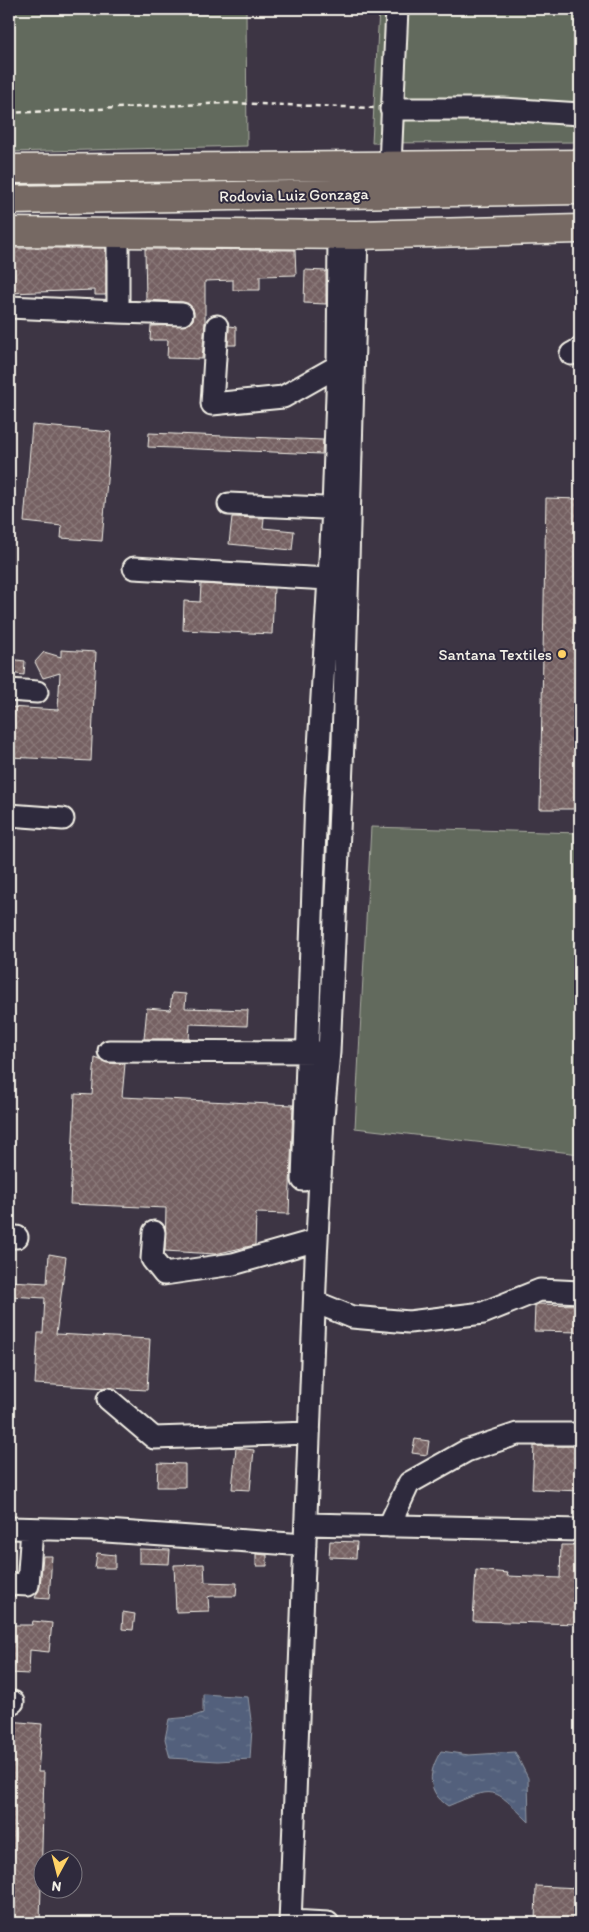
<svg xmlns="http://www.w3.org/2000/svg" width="589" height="1932" viewBox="0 0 589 1932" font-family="Itim,sans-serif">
<defs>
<pattern id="water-ripples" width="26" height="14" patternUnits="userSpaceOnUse" patternTransform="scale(1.25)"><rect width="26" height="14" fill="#53617c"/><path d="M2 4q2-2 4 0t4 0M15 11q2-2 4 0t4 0" fill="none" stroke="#6c788f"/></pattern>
<pattern id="building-cross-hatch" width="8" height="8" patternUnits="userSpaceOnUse" patternTransform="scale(1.25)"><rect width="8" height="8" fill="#756162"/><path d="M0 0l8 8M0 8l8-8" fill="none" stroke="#897878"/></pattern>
</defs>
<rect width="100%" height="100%" fill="#3d3544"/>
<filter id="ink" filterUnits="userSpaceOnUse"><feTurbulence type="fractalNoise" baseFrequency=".02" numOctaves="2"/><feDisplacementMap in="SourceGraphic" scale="10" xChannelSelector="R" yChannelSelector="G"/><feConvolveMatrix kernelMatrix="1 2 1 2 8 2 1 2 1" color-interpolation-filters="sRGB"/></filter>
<g filter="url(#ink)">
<!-- green -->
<path fill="#626a5d" stroke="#abaea2" d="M9 9H246L247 146 9 152Z
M379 9H580V142L372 143Z
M371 827 580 833V1154L355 1128Z"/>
<!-- water -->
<path fill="url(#water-ripples)" stroke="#939ba7" d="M203 1694 248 1697 252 1728 250 1759 218 1761 170 1758 165 1739 169 1719 191 1717 203 1713Z
M441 1751 469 1755 515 1752 528 1778 529 1822C492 1786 496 1786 448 1806 426 1791 428 1772 441 1751Z"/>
<!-- building -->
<path fill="url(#building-cross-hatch)" stroke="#f4f1e8" d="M9 248H106V295H95V290L9 293Z
M145 249 295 250 296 275 260 276V290H233V280L205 281V323L202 359 167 358 168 340H150L151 326 187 325 193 320 194 314 193 308 183 302 146 300Z
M305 270 326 271V304L304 303Z
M229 326 236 327V345H228Z
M32 425 111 432 102 541 61 538 62 526 24 522Z
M149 433 323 440 322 454 148 447Z
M546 498 580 499V809H540Z
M232 517 264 518 263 528 294 531 292 550 229 544Z
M201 584 274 588 272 634 183 630 184 601 200 602Z
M61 650 96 652 91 761 9 757V707L58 710 60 673 43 678 35 662 44 652 61 657Z
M9 659 25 661 24 675 9 673Z
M172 993 186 994 185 1008 248 1010 247 1026 190 1024 189 1039H144L147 1008 170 1010Z
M95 1058 108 1063 125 1064 122 1097 293 1105 289 1214 256 1213 255 1245 215 1254 165 1251 166 1208 70 1204 75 1094 92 1095Z
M49 1254 66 1257 56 1334 150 1339 147 1390 35 1384 38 1333H43L45 1298 9 1296V1281L47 1283Z
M538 1304 580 1305V1332L534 1331 535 1306Z
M415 1439 429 1441 427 1455 412 1453Z
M534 1446H580V1491L532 1489Z
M236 1448 254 1450 250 1490 232 1489Z
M158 1463 185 1464V1487H157Z
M330 1541 357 1542 356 1558 329 1557Z
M561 1545H580V1624L473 1621 476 1570 508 1573 507 1576 560 1578Z
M139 1549 170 1550 169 1564 139 1563Z
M97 1553 115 1555V1568H95Z
M256 1554 267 1555V1566H256Z
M43 1556H52L49 1599 35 1598 40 1586Z
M204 1564 205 1582 237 1583 236 1596H211L208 1597 209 1611 176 1612 174 1565Z
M123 1612 135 1614 133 1630 122 1629Z
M33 1621 52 1623 49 1652 30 1650 29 1674 9 1673V1625H32Z
M9 1721 42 1724 38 1772H44L40 1923H9Z
M536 1886 580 1888V1923H535Z"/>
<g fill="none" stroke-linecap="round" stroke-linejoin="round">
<!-- minor casing -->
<g stroke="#f4f1e8" stroke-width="25">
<path id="minor" d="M391 109H503L580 114
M390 165 397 9
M118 233V312L182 314
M9 307 118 312
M217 326 212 404 283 397 338 366
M571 354 580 349
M229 504 346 509
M134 568 328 579
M9 690 37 692
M9 815 63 819
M109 1051 321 1052
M303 1180 316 799 333 509 338 366 339 235
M154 1232 152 1259 164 1274 233 1264 317 1240
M9 1237H17
M315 1302 352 1317 409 1322 483 1313 540 1290 580 1292
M108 1399 154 1438 309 1433
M306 1524 580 1530
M389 1526 409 1483 466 1451 517 1434H580
M9 1528 92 1530 305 1545
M9 1584 28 1585 32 1529
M9 1702H13
M290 1921 328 1923
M290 1923 316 1260 323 1117 329 1052 343 742 357 235"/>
</g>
<!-- major casing -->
<g stroke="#f4f1e8" stroke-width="31">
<path id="major" d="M9 232 357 235 580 229"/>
</g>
<!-- highway casing -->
<g stroke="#f4f1e8" stroke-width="31">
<path id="highway" d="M9 169 580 164
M9 200 580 190"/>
</g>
<!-- path -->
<path stroke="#f4f1e8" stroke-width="2.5" stroke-dasharray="5 4" stroke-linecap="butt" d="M9 113 228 103 374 108"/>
<!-- minor -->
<use href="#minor" stroke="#2f2a3d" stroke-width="21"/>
<!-- major -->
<use href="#major" stroke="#766964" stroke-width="28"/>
<!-- highway -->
<use href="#highway" stroke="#766964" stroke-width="28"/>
</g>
</g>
<!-- markers -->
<circle fill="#ffd166" stroke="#2f2a3d" stroke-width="2" cx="562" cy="654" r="5"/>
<g text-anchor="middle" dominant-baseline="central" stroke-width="4" stroke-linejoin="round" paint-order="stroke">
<!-- street labels -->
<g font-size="16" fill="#f4f1e8" stroke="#2f2a3d">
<text transform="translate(294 195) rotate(-1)">Rodovia Luiz Gonzaga</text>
</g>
<!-- poi labels -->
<g font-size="16" fill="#f4f1e8" stroke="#2f2a3d" text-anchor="end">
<text x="552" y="654">Santana Textiles</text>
</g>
</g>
<!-- margin -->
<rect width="589" height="1932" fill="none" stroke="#2f2a3d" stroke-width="30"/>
<rect x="15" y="15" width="559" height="1902" fill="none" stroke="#f4f1e8" stroke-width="2" filter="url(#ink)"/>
<!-- north arrow -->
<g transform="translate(58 1874) rotate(187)"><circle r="24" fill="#2f2a3d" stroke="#7e7a81"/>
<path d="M0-4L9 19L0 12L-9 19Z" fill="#ffd166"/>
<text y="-8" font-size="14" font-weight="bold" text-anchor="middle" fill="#f4f1e8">N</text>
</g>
</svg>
